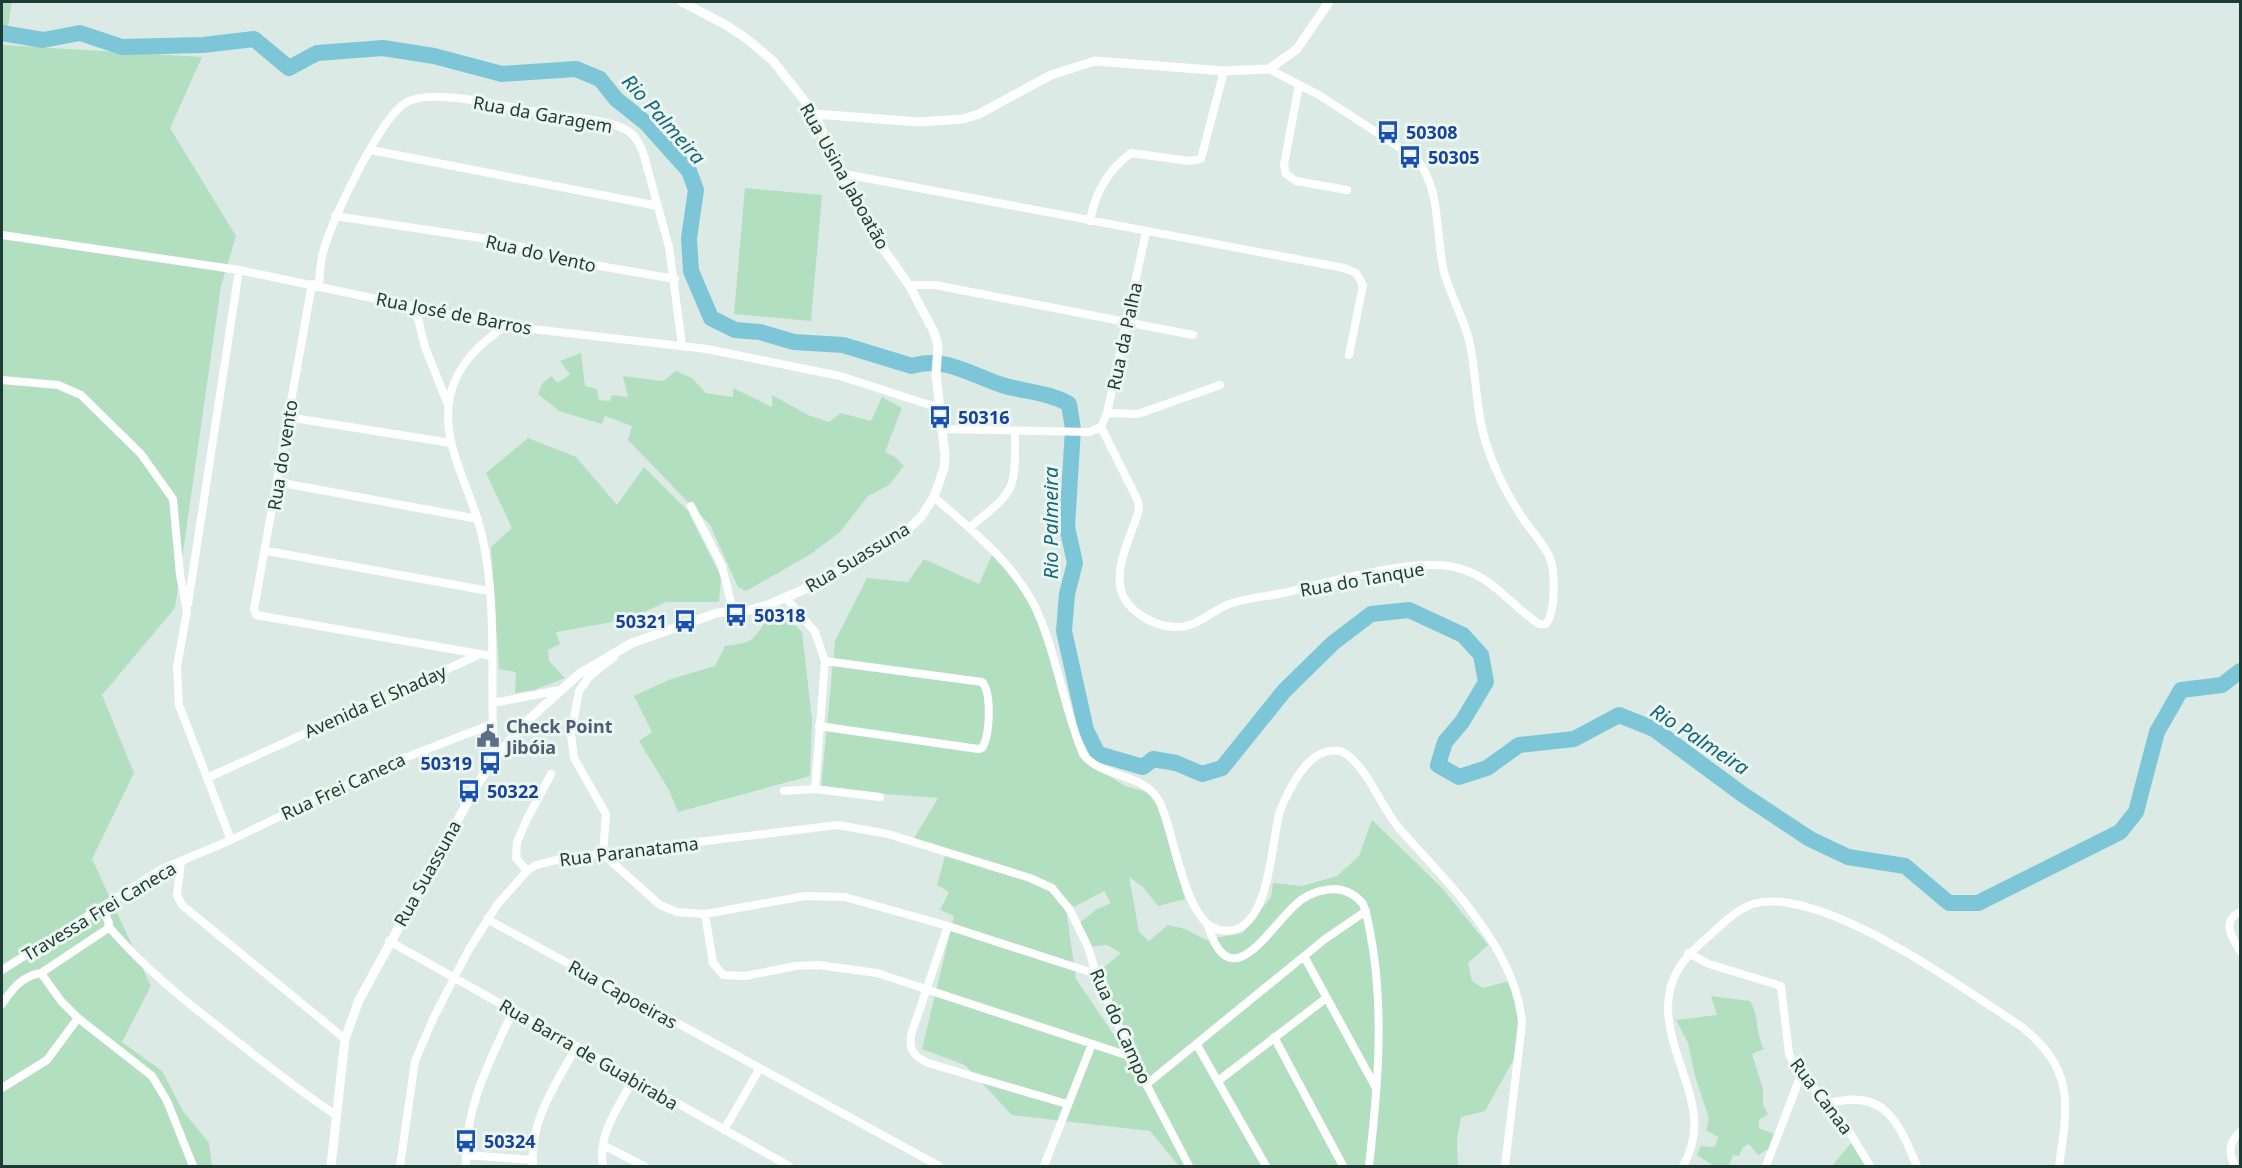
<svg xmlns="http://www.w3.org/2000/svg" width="2242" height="1168" viewBox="0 0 2242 1168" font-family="'Noto Sans',sans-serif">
<rect width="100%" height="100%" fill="#dceae5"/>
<!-- green -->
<path fill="#b2dfc0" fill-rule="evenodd" d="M2 2H12L8 26 2 25Z
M2 45 202 57 170 128 236 236 221 286 175 608 102 695 134 773 92 859 151 986 122 1042 162 1071 183 1111 209 1143 212 1166H2Z
M745 188 822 195 811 321 734 314Z
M581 353 585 386 597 389 599 400 610 401 612 395 628 397 623 376 663 381 676 371 692 378 706 393 733 397V388L772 407V395L808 415 829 422 841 413 871 421 882 397 902 408 885 452 895 457 904 466 889 485 868 496 840 532 811 554 746 591 738 587 710 525 628 440 632 426 605 416 602 424 559 411 538 394 542 384 551 376 558 383 570 374 560 361Z
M528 438 576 457 617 505 644 467 688 511 721 577 719 602H666L629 619 556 632 560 644 548 650 549 661 565 678 534 690 515 693 516 672 499 669 491 547 512 528 486 473Z
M994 551 1030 599 1077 740 1090 764 1125 786 1154 794 1185 899 1158 906 1143 887 1129 877 1139 932 1149 941 1168 925 1185 929 1206 940 1243 933 1271 897 1273 883 1302 886 1337 876 1359 856 1372 820 1442 888 1488 945 1468 963 1472 981 1483 988 1513 980 1521 1003 1520 1048 1485 1111 1461 1117 1457 1139 1458 1166H1179L1150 1131 1012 1115 965 1065 922 1049 954 916 940 910 949 892 937 885 946 853 912 842 938 798 821 789 835 641 867 578 908 582 924 559 979 584ZM1104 891 1111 903 1097 909 1078 924 1088 947 1107 945 1121 953 1096 974 1141 1075 1076 979 1065 901 1061 896 1074 907Z
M786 617 802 632 812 720 810 776 678 812 669 790 639 741 652 732 634 696 671 679 715 666 725 646C751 643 754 641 767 618Z
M1711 996 1750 1001C1760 1017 1754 1030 1764 1049L1752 1054 1763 1089V1105L1768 1114 1759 1120V1128L1774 1134 1770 1148 1758 1155 1749 1144 1743 1147 1739 1156 1733 1155 1729 1166H1714L1697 1155 1701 1146 1715 1147 1718 1137 1706 1130 1709 1118 1695 1076 1688 1043 1676 1020 1717 1015Z
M1851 1143 1865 1166H1832Z"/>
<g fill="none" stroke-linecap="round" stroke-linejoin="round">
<!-- river -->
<path stroke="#7dc6d7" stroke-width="16" d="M2 33 43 40 80 33 122 47 203 45 254 39 289 68 317 53 383 48 434 56 502 74 576 69 600 79 616 99 646 123 689 171 696 190 689 238 691 271 711 318 735 330 760 332 794 342 843 345 912 366C943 355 973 376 1002 385 1025 392 1048 392 1069 404L1073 429 1067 527 1075 563 1067 594 1064 631 1086 730 1098 754 1143 767 1153 759 1176 763 1202 774 1222 768 1284 691 1333 643 1371 614 1409 610 1463 635 1481 655 1486 682 1462 722 1445 742 1438 765 1459 777 1487 768 1519 745 1574 739 1619 715 1654 729 1742 794 1810 839 1848 857 1905 866 1949 903H1978L2120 832 2136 812 2157 732 2181 690 2222 685 2240 671"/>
<!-- minor -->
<path stroke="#fff" stroke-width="8" d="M1299 85 1284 165 1286 174 1296 181 1347 190
M371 150 658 206
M839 173 1344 268 1356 273 1363 285 1349 355
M335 216 494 240 582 263 675 279
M1090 221C1095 193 1108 170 1131 153L1189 161 1201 159 1224 71
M2 235 239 270 505 326 707 349 840 376 939 408
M312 284 254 609 256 615 491 656
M319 285C320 273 320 261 324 249 332 219 380 119 405 103 411 99 419 98 426 97 466 95 509 108 548 114 571 118 598 118 620 127 633 132 638 140 643 152L669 247 682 345
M909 285H935L1193 335
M415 306 425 347 448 405
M2 380 58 385 81 395 141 454 173 499 180 575 187 611 177 667 179 705 231 840
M1107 413 1138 414 1220 385
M287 417 451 443
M1101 427 1138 501 1139 509C1133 532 1117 560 1120 584 1122 609 1153 627 1176 627 1199 627 1210 611 1229 604 1246 598 1265 597 1283 593 1327 583 1404 560 1448 566 1491 572 1507 603 1539 624H1546C1556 612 1555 571 1550 558 1544 544 1532 532 1524 520 1509 498 1494 469 1486 443 1475 409 1477 374 1469 340 1463 316 1450 295 1444 272 1435 234 1442 190 1416 158L1319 95 1269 69
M941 429 1090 432 1101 427 1107 413 1146 232
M277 482 478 519
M934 497C970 529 1008 558 1032 601 1055 644 1063 707 1083 754 1103 780 1144 771 1160 803 1175 833 1184 924 1220 930 1272 940 1270 838 1281 808 1289 790 1302 763 1320 754 1328 750 1339 749 1346 754 1368 769 1381 807 1399 828 1420 852 1442 875 1462 899 1491 936 1518 976 1522 1023L1505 1166
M691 506 722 566 733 611
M969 528C1016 489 1015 494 1015 432
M267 551 489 591
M786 598 815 632 825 661 815 789
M188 604 239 270
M614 657 589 677 579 691 571 734 574 758 606 814 603 854 660 905 677 912 705 914 805 896 845 897 948 926 1096 974
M493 703 560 690
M819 726 978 749 982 748C990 736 992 693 982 682L825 661
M494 759C489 684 500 590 477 518 465 478 441 440 450 396 457 364 480 344 505 326
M207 778 476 656
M784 791 815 789 880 797
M181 861 177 895 182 905 345 1039
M527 871 516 858 517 842 527 819 551 774
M2240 912C2221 921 2232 938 2240 951
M705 914 713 963 723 975 745 976 796 966 818 965 877 973 1132 1057
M487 919 939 1166
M948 926 911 1035C909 1051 914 1056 928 1063L1067 1104
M1208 926C1232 1003 1272 921 1301 900 1311 893 1322 889 1335 889 1347 890 1356 895 1363 904 1369 918 1370 934 1373 949 1384 1021 1377 1095 1369 1166
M109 927C144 968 186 1002 229 1035 264 1063 298 1090 336 1115
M389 941 789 1166
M1688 953 1709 964 1781 986 1789 1054 1795 1066 1850 1133 1870 1166
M1305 958 1376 1088
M2 970 162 869 231 840 384 766 492 724
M41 973 61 1001 78 1018 152 1076 167 1101 193 1166
M2 1004C12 989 22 976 41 973L107 929 109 923 102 908
M1274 1037 1343 1166
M1197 1045 1266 1166
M1218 1081 1325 999
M1147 1084 1325 939 1366 911
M2 1088 47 1060 78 1018
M1827 1104C1883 1087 1898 1120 1917 1166
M724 1130 760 1068
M603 1145 644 1166
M466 1155 533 1160
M400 1166 415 1061 434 1017 468 951 497 905 527 871 536 865 565 858 838 825 888 834 1030 878 1052 888 1070 910 1088 947 1096 974 1132 1057 1189 1166
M466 1166C464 1109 489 1062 513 1011
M533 1166C529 1122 556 1083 577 1046
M603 1166C597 1135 619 1106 633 1080
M1044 1166 1092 1044
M1683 1166C1715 1110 1669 1065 1668 1008 1668 975 1685 956 1709 936 1721 925 1737 909 1753 904 1821 884 1965 990 2022 1027 2075 1070 2068 1104 2059 1166
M1766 1166 1801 1075
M2235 1166C2228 1153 2229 1142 2240 1132"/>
<!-- tertiary -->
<path stroke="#fff" stroke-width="9" d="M815 114 919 122 963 119 979 114 1051 75 1095 61 1224 71 1269 69 1297 49 1329 2
M331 1166 345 1039 359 1000 477 785 494 759 526 722 579 674 632 643 717 613 746 611 768 605 814 585 906 531 921 517 934 497 944 468 945 456 936 374 938 346 934 332 909 285 872 233 839 173 815 114 773 61 747 39 726 25 682 2"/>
</g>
<!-- icons -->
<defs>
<g id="bus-bare" transform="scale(1.8)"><path d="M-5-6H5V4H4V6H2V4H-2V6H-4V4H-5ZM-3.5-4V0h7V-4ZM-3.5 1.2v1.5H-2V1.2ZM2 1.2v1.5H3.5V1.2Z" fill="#1a4fb4" stroke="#edf7f2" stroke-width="2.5" paint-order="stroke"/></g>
<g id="civic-bare" transform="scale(1.8)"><path d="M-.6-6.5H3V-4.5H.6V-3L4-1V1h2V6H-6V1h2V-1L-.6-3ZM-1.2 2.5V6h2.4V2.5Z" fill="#5c6f8a" stroke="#edf7f2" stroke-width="2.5" paint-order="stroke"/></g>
</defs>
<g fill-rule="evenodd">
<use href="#bus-bare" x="1388" y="132"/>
<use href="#bus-bare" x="1410" y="157"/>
<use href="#bus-bare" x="940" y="417"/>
<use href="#bus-bare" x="736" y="615"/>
<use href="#bus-bare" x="685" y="621"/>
<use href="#civic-bare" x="488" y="736"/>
<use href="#bus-bare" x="490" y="763"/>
<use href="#bus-bare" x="469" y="791"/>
<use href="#bus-bare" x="466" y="1141"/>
</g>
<g text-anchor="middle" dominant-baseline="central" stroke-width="6" stroke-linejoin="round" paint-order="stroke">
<!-- street labels -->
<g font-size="18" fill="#1d3b34" stroke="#edf7f2">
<text transform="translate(543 114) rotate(10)">Rua da Garagem</text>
<text transform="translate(845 176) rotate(61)">Rua Usina Jaboatão</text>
<text transform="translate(541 253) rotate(13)">Rua do Vento</text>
<text transform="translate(454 313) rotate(11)">Rua José de Barros</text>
<text transform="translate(1124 336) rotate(-78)">Rua da Palha</text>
<text transform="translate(282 455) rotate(-81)">Rua do vento</text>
<text transform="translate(857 557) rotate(-31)">Rua Suassuna</text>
<text transform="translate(1362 579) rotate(-10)">Rua do Tanque</text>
<text transform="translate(375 701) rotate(-24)">Avenida El Shaday</text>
<text transform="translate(343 786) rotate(-25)">Rua Frei Caneca</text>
<text transform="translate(629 851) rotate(-7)">Rua Paranatama</text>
<text transform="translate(427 873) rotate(-61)">Rua Suassuna</text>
<text transform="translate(99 911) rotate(-31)">Travessa Frei Caneca</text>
<text transform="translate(623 994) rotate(29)">Rua Capoeiras</text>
<text transform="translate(1121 1026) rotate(66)">Rua do Campo</text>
<text transform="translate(589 1054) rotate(30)">Rua Barra de Guabiraba</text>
<text transform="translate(1822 1096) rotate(53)">Rua Canaa</text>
</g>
<!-- transit labels -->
<g font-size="18" font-weight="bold" fill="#164399" stroke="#edf7f2" text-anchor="start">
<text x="1406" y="132">50308</text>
<text x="1428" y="157">50305</text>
<text x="958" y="417">50316</text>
<text x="754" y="615">50318</text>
<text x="667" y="621" text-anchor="end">50321</text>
<text x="472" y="763" text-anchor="end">50319</text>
<text x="487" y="791">50322</text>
<text x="484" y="1141">50324</text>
</g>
<!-- service labels -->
<g font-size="18" font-weight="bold" fill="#4e5e75" stroke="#edf7f2" text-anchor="start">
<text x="506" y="726">Check Point<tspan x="506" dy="21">Jibóia</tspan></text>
</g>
<!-- water labels -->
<g font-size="20" font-style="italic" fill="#12667c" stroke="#edf7f2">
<text transform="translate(664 119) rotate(48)">Rio Palmeira</text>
<text transform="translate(1050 523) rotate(-90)">Rio Palmeira</text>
<text transform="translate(1700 739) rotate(33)">Rio Palmeira</text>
</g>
</g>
<!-- border -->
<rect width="2242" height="1168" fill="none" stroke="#1d3b34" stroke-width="6"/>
</svg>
